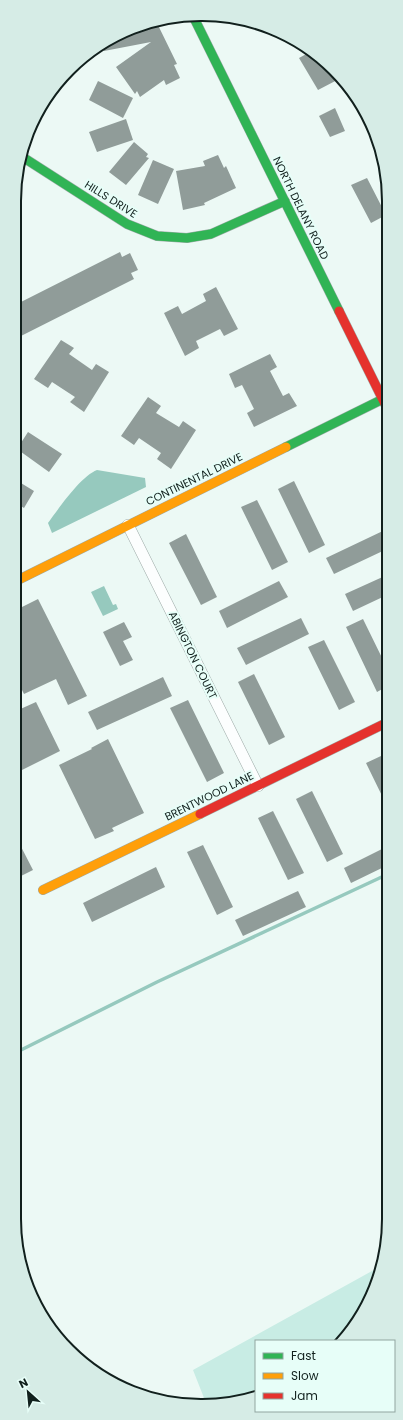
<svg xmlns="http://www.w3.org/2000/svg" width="403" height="1420" viewBox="0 0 403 1420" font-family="Poppins,sans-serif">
<rect width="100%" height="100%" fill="#ecf9f5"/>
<!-- green -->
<path fill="#c8ece4" d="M381 1266 364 1312 339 1341H256V1397L206 1403 193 1370Z"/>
<!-- water -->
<path fill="#96c9be" d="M97 470 145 478 146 487 52 533 48 523C59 508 81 476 97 470Z
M104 586 113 605 116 604 118 609 103 616 91 592Z"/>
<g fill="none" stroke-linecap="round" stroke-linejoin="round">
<!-- stream -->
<path stroke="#96c9be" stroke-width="3.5" d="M15 1053 157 982 386 875"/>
</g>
<!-- building -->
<path fill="#909c99" d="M156 21 177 64 174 65 180 78 166 85 164 80 140 97 137 91 135 94 116 67 151 42 104 51 103 43Z
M310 52 334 69 341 78 318 90 299 58Z
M98 81 133 98 123 118 89 100Z
M335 108 345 131 330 137 319 116Z
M126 119 133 140 97 152 89 132Z
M134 142 148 154 146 157 149 158 126 185 109 172Z
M218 155 224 168 226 166 236 188 204 203 205 205 183 210 176 171 205 166 203 161Z
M153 160 174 169 158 204 138 195Z
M367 178 386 215 371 223 351 185Z
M120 252 122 257 130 253 138 270 131 273 134 279 17 338V304Z
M216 287 238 329 224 336 220 329 196 341 199 348 185 356 164 313 178 306 182 314 206 301 203 294Z
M61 340 74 348 69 354 92 370 96 364 109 372 84 412 70 402 75 397 52 382 48 388 34 379Z
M270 354 277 367 270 371 283 396 289 393 297 406 254 427 247 413 254 409 242 385 235 388 229 374Z
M148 397 161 406 156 413 179 427 183 421 196 430 171 469 157 459 161 453 139 438 134 445 121 436Z
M28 432 62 454 49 472 17 449Z
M16 480 34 491 24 508 16 503Z
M294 481 325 545 309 553 278 489Z
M257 500 288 562 272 570 241 507Z
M387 529V549L334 574 326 558Z
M186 534 217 597 201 605 169 543Z
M387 575V595L353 611 345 594Z
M279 581 288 597 227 628 219 611Z
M38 599 87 696 68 705 56 679 24 694 16 678V610Z
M301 618 309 634 246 665 237 648Z
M363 619 387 668 386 687 377 692 346 627Z
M124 622 132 637 123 641 133 660 120 666 103 632Z
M324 640 355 702 339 710 308 647Z
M254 674 285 737 269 745 238 682Z
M163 677 172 696 97 730 88 712Z
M188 700 224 773 207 782 170 708Z
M36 702 60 751 16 773V711Z
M108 739 144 813 112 828 114 831 95 839 59 765 92 749 91 748Z
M381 756 386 765V804L366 763Z
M312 791 343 854 327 862 296 799Z
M273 811 304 873 288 880 258 818Z
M15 835 33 870 15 879Z
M203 845 233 907 217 915 187 852Z
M386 847V866L351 883 344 868Z
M156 867 165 887 92 922 83 903Z
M298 891 306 907 243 936 235 920Z"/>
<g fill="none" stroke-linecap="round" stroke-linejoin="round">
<!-- street casing -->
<g stroke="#9daaa7" stroke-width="12">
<path id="street" d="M128 525 258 786"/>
</g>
<!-- fast casing -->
<g stroke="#9daaa7" stroke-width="10">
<path id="fast" d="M194 18 339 311
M21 156 127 224 157 236 187 238 211 234 285 201
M286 447 383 399"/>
</g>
<!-- slow casing -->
<g stroke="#9daaa7" stroke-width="10">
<path id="slow" d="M16 581 286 447
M43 890 200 814"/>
</g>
<!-- jam casing -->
<g stroke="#9daaa7" stroke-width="10">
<path id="jam" d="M339 311 387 408
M200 814 386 723"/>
</g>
<!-- street -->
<use href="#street" stroke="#fcfefe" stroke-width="11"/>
<!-- fast -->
<use href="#fast" stroke="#30b455" stroke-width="9"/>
<!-- slow -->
<use href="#slow" stroke="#ff9f0a" stroke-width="9"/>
<!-- jam -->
<use href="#jam" stroke="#e5322d" stroke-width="9"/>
</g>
<g text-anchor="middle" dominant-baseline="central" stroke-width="4" stroke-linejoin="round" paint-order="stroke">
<!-- street labels -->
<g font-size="11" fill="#11201d" stroke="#e7fef8">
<text transform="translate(111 199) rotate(32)">HILLS DRIVE</text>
<text transform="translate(301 208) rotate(64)">NORTH DELANY ROAD</text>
<text transform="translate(194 479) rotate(-26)">CONTINENTAL DRIVE</text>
<text transform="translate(193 655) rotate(64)">ABINGTON COURT</text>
<text transform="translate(209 796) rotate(-26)">BRENTWOOD LANE</text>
</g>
</g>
<!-- crop -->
<path d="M0 0H403V1420H0ZM201 21H202A180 180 0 0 1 382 201V1219A180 180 0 0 1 202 1399H201A180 180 0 0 1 21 1219V201A180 180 0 0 1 201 21Z" fill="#d6ece6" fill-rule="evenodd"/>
<path fill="none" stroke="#11201d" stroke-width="2" d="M201 21H202A180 180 0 0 1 382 201V1219A180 180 0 0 1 202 1399H201A180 180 0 0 1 21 1219V201A180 180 0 0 1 201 21Z"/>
<!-- legend -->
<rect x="255" y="1340" width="140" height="72" fill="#e7fef8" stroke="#91a5a0"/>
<rect x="263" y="1353" width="20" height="6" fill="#30b455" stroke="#91a5a0"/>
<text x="291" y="1360" font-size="12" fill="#11201d">Fast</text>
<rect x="263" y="1373" width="20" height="6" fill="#ff9f0a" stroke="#91a5a0"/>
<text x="291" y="1380" font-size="12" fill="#11201d">Slow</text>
<rect x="263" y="1393" width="20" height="6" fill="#e5322d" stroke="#91a5a0"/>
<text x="291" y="1400" font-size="12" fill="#11201d">Jam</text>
<!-- north arrow -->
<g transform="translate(28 1392) rotate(333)" stroke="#e7fef8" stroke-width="3" paint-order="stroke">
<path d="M0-3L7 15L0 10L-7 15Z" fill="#11201d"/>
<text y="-6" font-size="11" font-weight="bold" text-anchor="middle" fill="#11201d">N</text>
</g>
</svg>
